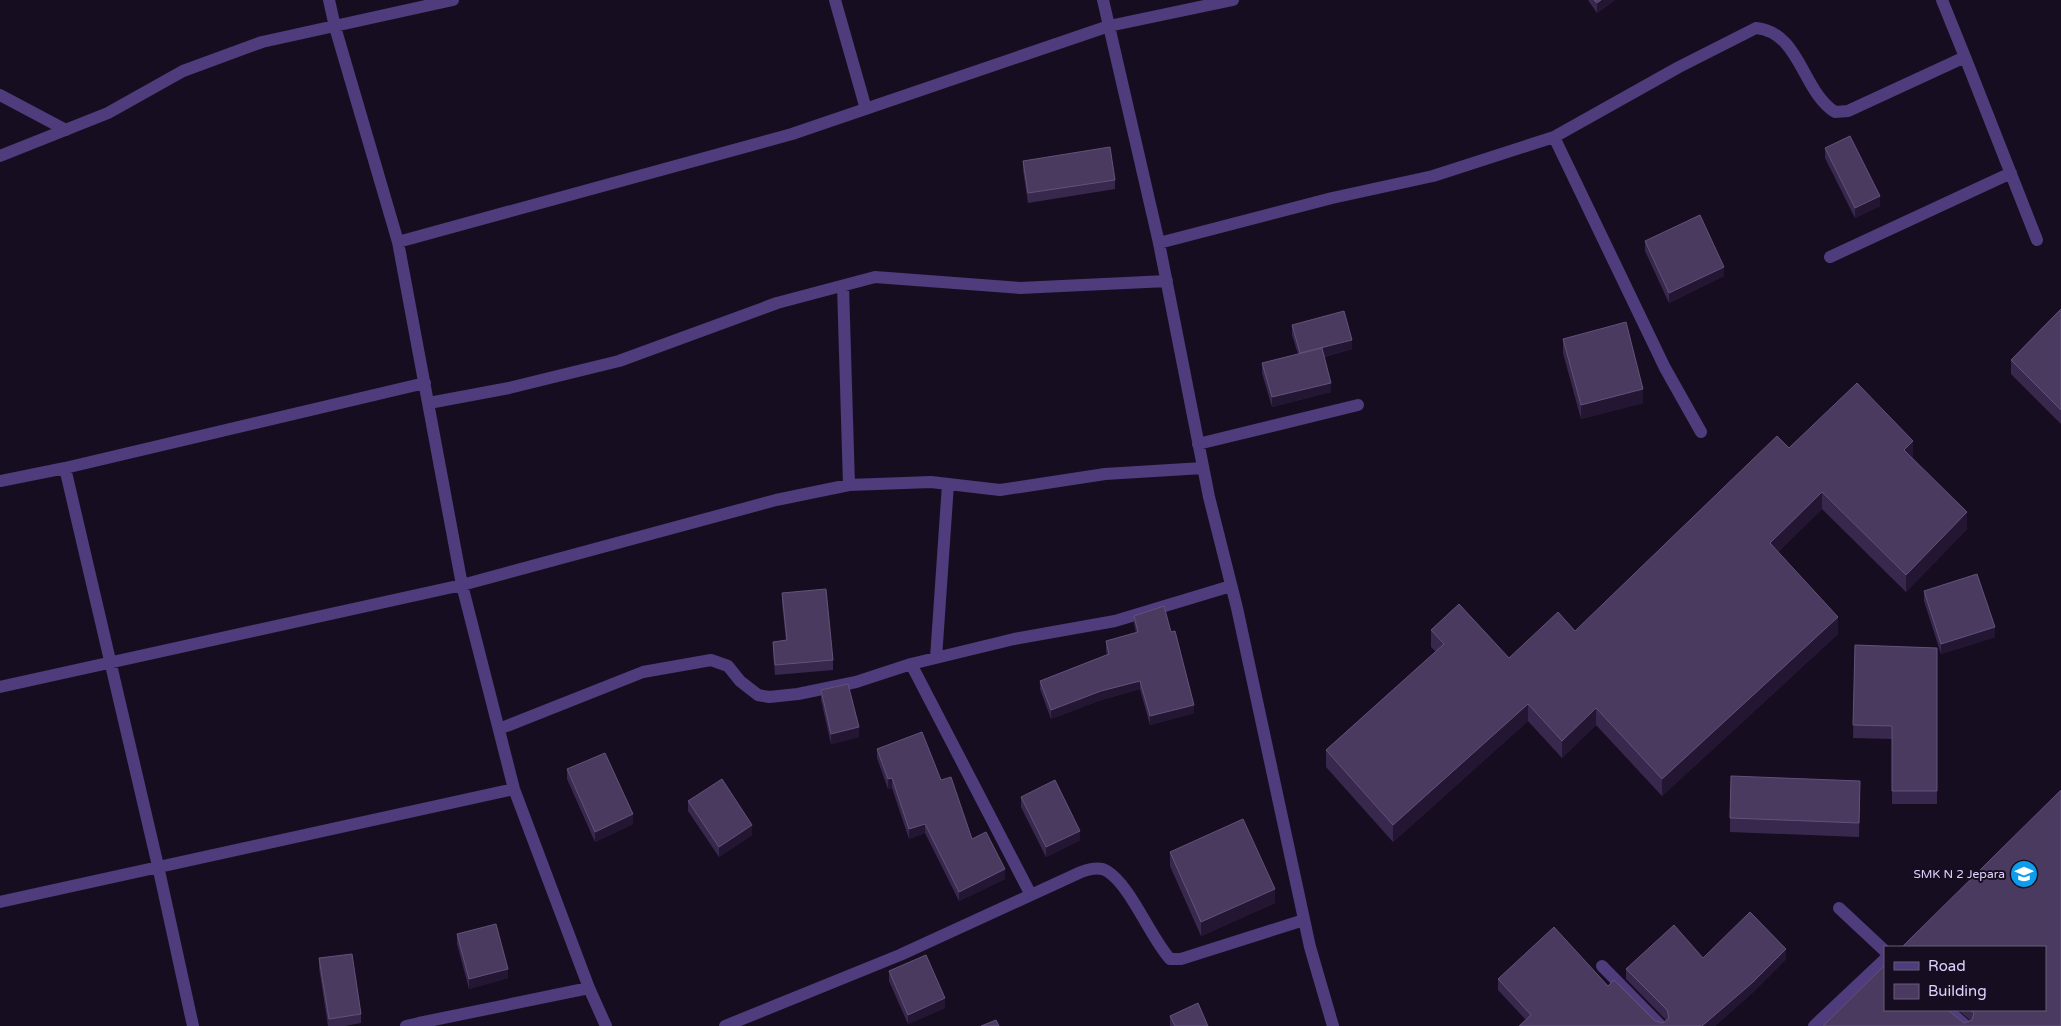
<svg xmlns="http://www.w3.org/2000/svg" width="2061" height="1026" viewBox="0 0 2061 1026" font-family="'Varela Round',sans-serif">
<rect width="100%" height="100%" fill="#160e20"/>
<g fill="none" stroke-linecap="round" stroke-linejoin="round">
<!-- minor -->
<path stroke="#4e3c7d" stroke-width="12" d="M329 0 335 27 398 242 462 585 514 789 589 988 606 1026
M835 0 866 109
M1103 0 1159 243 1209 497 1237 608 1310 947 1333 1026
M1942 0 1965 57
M0 95 66 130
M1554 137 1665 368 1701 432
M0 156 108 113 183 71 262 42 453 0
M398 242 792 134 1109 26 1233 0
M1159 243 1332 198 1433 176 1554 137 1679 67 1756 28C1800 32 1802 91 1835 112L1848 111 1965 57 2037 240
M1830 257 2011 173
M843 286 849 485
M429 403 509 388 619 361 777 303 875 277 1020 288 1167 281
M1198 444 1358 405
M65 468 158 866 193 1026
M0 481 65 468 425 383
M936 658 948 484
M911 664 1031 895
M0 687 462 585 776 500 849 485 931 482 1000 490 1105 474 1203 468
M499 729 643 672 711 660 728 666 740 681 758 695 769 697 798 694 856 682 911 664 1014 639 1115 621 1231 586
M0 902 514 789
M1839 908 1885 951
M1602 966 1661 1026
M1948 1010 1966 1026
M419 1023 589 988
M406 1026 419 1023 420 1026
M725 1026 900 955 1081 872C1089 869 1099 866 1107 871 1131 886 1150 937 1170 959H1181L1304 920
M1814 1026 1885 959"/>
</g>
<!-- wall -->
<path fill="#39284d" d="M1588 0H1615L1597 13Z
M1825 148 1880 206 1855 218 1825 158Z
M1023 161 1115 180V189L1028 203 1023 170Z
M1645 241 1724 276 1669 303 1645 251Z
M2061 309V424L2011 374V360Z
M1292 325 1352 349 1324 357 1331 392 1272 407 1262 373V363L1298 354 1292 335Z
M1563 339 1643 403 1581 419 1563 353Z
M1789 448 1913 458 1967 529 1906 592 1822 509 1778 552 1838 634 1662 796 1596 725 1562 758 1528 721 1393 842 1326 767V750L1436 652 1431 647V630L1509 658 1575 631Z
M1924 591 1995 637 1941 654 1924 601Z
M782 593 833 660V670L775 675 773 652V642L786 641 782 603Z
M1134 616 1171 632 1194 713 1150 725 1140 689 1101 700 1051 719 1040 689V681L1107 655 1106 650V641L1136 633 1134 624Z
M1855 645 1937 648V804H1892V739L1853 738Z
M821 690 859 737 831 744 821 700Z
M877 749 941 780 972 839 1005 879 959 901 925 833 909 839 892 788 888 789 877 758Z
M567 769 633 824 595 842 567 779Z
M1860 795 1859 837 1730 832V818Z
M1021 797 1080 840 1046 857 1021 807Z
M688 801 752 835 719 857 688 811Z
M1170 852 1275 903 1201 936 1170 866Z
M457 934 508 978 469 989 457 944Z
M319 958 361 1014V1023L345 1026H328L319 968Z
M1703 958 1786 959 1752 993 1715 1026H1519L1526 1020 1498 990V979L1608 986 1655 1021 1663 1023 1666 1020 1626 979V969Z
M889 971 945 1008 908 1024 889 981Z
M1958 1010H2045L2061 1026 1964 1023 1971 1021Z
M1170 1016 1208 1026H1170Z"/>
<!-- shaded-wall -->
<path fill="#231633" d="M1601 0H1615L1597 13V3Z
M1880 196V206L1855 218V208Z
M1724 267V276L1669 303V293Z
M1352 340V349L1300 363V353Z
M1331 383V392L1272 407V397Z
M1643 389V403L1581 419V405Z
M1913 441V458L1904 467V450Z
M1822 492V509L1770 560V543Z
M1967 512V529L1906 592V575Z
M1838 617V634L1662 796V779Z
M1995 627V637L1941 654V644Z
M1140 681V689L1101 700 1051 719V710L1101 691Z
M1528 704V721L1393 842V825Z
M1194 705V713L1150 725V716Z
M1596 708V725L1562 758V741Z
M859 727V737L831 744V734Z
M892 778V788L888 789V779Z
M633 814V824L595 842V832Z
M925 824V833L909 839V829Z
M752 825V835L719 857V847Z
M1080 831V840L1046 857V847Z
M1005 869V879L959 901V892Z
M1275 889V903L1201 936V922Z
M1786 949V959L1752 993 1715 1026H1702Z
M508 969V978L469 989V979Z
M945 998V1008L908 1024V1015Z"/>
<!-- building -->
<path fill="#4b3a60" stroke="#625179" d="M1594 0H1601L1597 3Z
M1850 136 1880 196 1855 208 1825 148Z
M1110 147 1115 180 1028 193 1023 161Z
M1700 215 1724 267 1669 293 1645 241Z
M2061 309V410L2011 360Z
M1344 311 1352 340 1300 353 1292 325Z
M1626 322 1643 389 1581 405 1563 339Z
M1322 348 1331 383 1272 397 1262 363Z
M1857 383 1913 441 1904 450 1967 512 1906 575 1822 492 1770 543 1838 617 1662 779 1596 708 1562 741 1528 704 1393 825 1326 750 1444 644 1431 630 1459 604 1509 658 1558 612 1575 631 1777 436 1789 448Z
M1977 574 1995 627 1941 644 1924 591Z
M826 589 833 660 775 665 773 642 787 640 782 593Z
M1164 606 1171 632 1175 631 1194 705 1150 716 1140 681 1101 691 1051 710 1040 681 1109 654 1106 641 1138 632 1134 616Z
M1855 645 1937 648V791H1892V726L1853 725Z
M848 684 859 727 831 734 821 690Z
M922 732 941 780 951 777 972 839 986 832 1005 869 959 892 925 824 909 829 892 778 888 779 877 749Z
M605 753 633 814 595 832 567 769Z
M1731 776 1860 781 1859 823 1730 818Z
M722 779 752 825 719 847 688 801Z
M1055 780 1080 831 1046 847 1021 797Z
M2061 790V1026H1823L1885 965V1010H1948L1964 1023 1972 1020 1974 1013 1970 1010H2045V947H1902Z
M1243 819 1275 889 1201 922 1170 852Z
M1750 912 1786 949 1752 983 1702 1026H1519L1531 1015 1498 979 1554 927 1608 986 1614 980 1655 1021 1663 1023 1669 1018 1667 1010 1626 969 1674 925 1703 958Z
M496 924 508 969 469 979 457 934Z
M352 954 361 1014 329 1019 319 958Z
M926 955 945 998 908 1015 889 971Z
M1198 1003 1208 1026H1175L1170 1016Z
M996 1020 999 1026H981Z"/>
<!-- icons -->
<defs>
<g id="school-disc" transform="scale(1.4375)"><circle r="9.5" fill="#0c9eec" stroke="#160e20"/><path d="M0-5L7-2L0 1L-7-2ZM-4 1L0 2.5L4 1V4Q0 6-4 4Z" fill="#fff"/></g>
</defs>
<g fill-rule="evenodd">
<use href="#school-disc" x="2024" y="874"/>
</g>
<g text-anchor="middle" dominant-baseline="central" stroke-width="4" stroke-linejoin="round" paint-order="stroke">
<!-- poi labels -->
<g font-size="12" fill="#e0d0fd" stroke="#160e20" text-anchor="end">
<text x="2005" y="874">SMK N 2 Jepara</text>
</g>
</g>
<!-- legend -->
<rect x="1884" y="946" width="162" height="65" fill="#160e20" stroke="#675c78"/>
<rect x="1894" y="962" width="25" height="8" fill="#4e3c7d" stroke="#675c78"/>
<text x="1928" y="971" font-size="15" fill="#e0d0fd">Road</text>
<rect x="1894" y="984" width="25" height="15" fill="#4b3a60" stroke="#675c78"/>
<text x="1928" y="996" font-size="15" fill="#e0d0fd">Building</text>
</svg>
